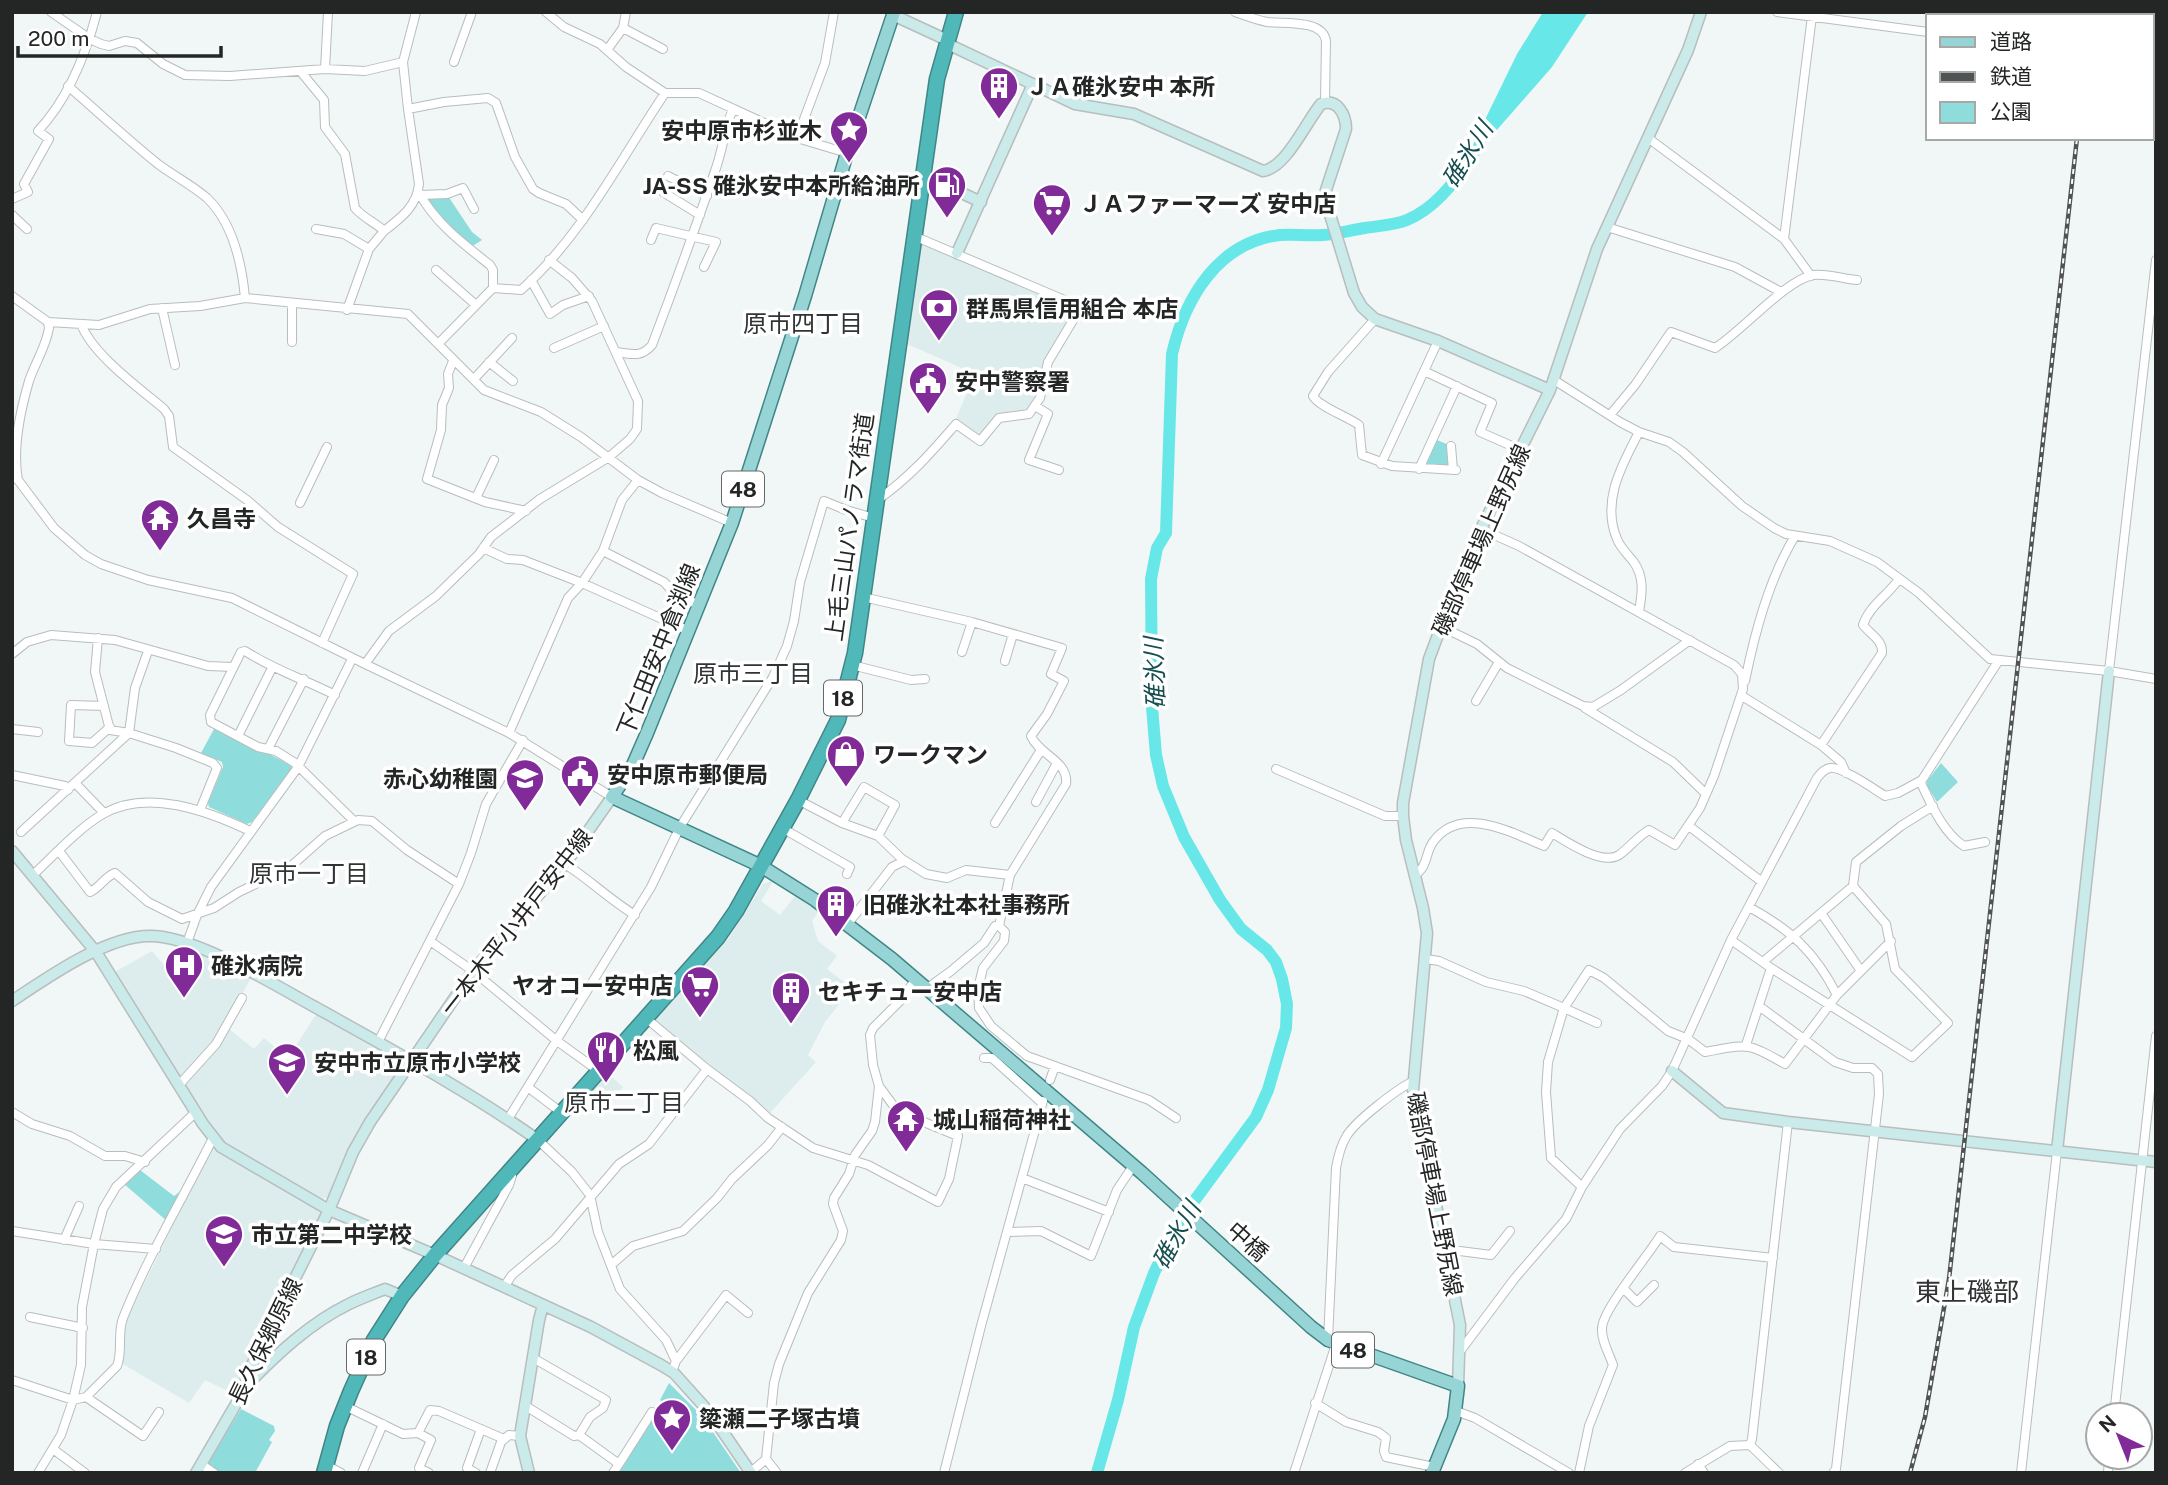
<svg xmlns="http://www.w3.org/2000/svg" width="2168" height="1485" viewBox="0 0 2168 1485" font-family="'Public Sans','Noto Sans JP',sans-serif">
<rect width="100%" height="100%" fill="#f1f7f7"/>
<!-- built -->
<path fill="#ddecec" d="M924 242 1077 310 1046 362 1039 395 1029 411 998 416 980 438 955 421 975 374 905 343 919 245Z
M774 880 761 901 780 915 796 895 819 911 812 921 818 941 837 956 827 969 852 988 825 1022 808 1055 816 1062 770 1113 654 1020 729 938 763 884Z
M183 945 252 976 222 1032 180 1081 113 973 152 951 170 972Z
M321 1014 406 1063 330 1197 322 1199 223 1145 183 1084 229 1029 254 1049 264 1038 288 1058 315 1016Z
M607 1073 623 1087 601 1115 596 1111 600 1105 586 1095Z
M211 1147 320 1211 322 1217 234 1394 205 1380 189 1403 121 1363 124 1355 123 1335 127 1319Z"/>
<!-- green -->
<path fill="#8fdcdd" d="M448 196 472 232 482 240 471 247C455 235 432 217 427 197Z
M1437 440 1449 445 1451 463 1447 467 1428 466 1426 462Z
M214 729C240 741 267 751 291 766L292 770 252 822 247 824 209 807 208 803 223 767 222 762 201 753Z
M1941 763 1958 782 1937 802 1927 786V781Z
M140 1170 174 1196 185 1188 168 1222 124 1184Z
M669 1383 702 1416 741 1473H616L655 1412 657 1413 664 1403 660 1400Z
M241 1409 274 1426 275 1431 269 1440 272 1442 255 1473H221L207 1464Z"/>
<!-- water -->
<path fill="#68e7e9" d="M1543 12H1588L1552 67 1459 173 1517 54Z"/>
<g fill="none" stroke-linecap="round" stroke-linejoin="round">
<!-- river -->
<path stroke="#68e7e9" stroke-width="12" d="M1097 1473 1118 1400 1134 1327 1154 1273 1178 1223 1256 1117 1268 1090 1286 1028 1287 1004 1282 979 1276 962 1267 950 1241 929 1220 900 1184 837 1163 786 1156 755 1152 707 1151 579 1157 548 1166 533 1172 354C1185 298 1218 242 1280 235 1294 234 1308 236 1323 235 1337 234 1351 230 1365 228 1378 226 1395 225 1407 220 1436 208 1458 179 1474 152"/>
<!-- street casing -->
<g stroke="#b8bdbd" stroke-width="10">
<path id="street" d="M51 12 90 39 101 44 109 46 125 41 137 43 163 64 185 75 230 76 325 69 365 71 403 62
M416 12 403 62 408 109 444 102 488 98 496 103 515 157 533 189 539 193 566 204 583 220
M546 12 564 27 600 44 626 67 665 93H699L797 138 847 153
M1235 12C1246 16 1256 20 1267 22 1284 24 1323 19 1326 41L1325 102
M1777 12 1928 32
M623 28 663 49
M607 50 623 28 626 12
M2152 58H2156
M454 62 472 12
M325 69 328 12
M301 72 324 100 325 127 345 154 355 208C363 218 375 222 384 231L369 249 347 310
M68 86C98 112 127 139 158 164 174 176 192 185 207 198 233 223 242 265 245 298
M797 138 825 63 834 12
M1648 138 1784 239 1811 276
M668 176 707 196
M418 191C435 223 462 243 490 265L493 270V288
M663 192 700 215
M420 195 447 194 463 188 474 209
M12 199 28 192 24 184 49 139 38 131C68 99 86 54 97 12
M12 215 27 229
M1607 227 1735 267 1781 292
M316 229 344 234 369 249
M384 231C401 218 417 206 419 184L408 109
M1784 239 1812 16
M651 240 656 228 716 242 704 267
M436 270 476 305
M531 280 550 314 563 305 589 296
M12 296 48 322 49 328C46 347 35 363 29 381 20 412 12 448 18 480
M162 308 175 365
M1375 319 1328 372 1313 396C1318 406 1348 417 1359 425L1362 455 1392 466 1456 470
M48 322 99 325 150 309 200 306 245 298 408 314 484 390 541 412 581 437 638 480 662 493 732 523
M81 324C93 355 138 387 164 409L169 416 173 447 247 500 278 527 353 574 322 643
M292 342V303
M438 344 493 288 521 290C582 236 620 160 665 93
M554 348 604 326
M617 352C632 354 641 358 652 345 674 287 695 229 715 171 723 150 724 129 733 109
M453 361 448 374 449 388 442 405 441 430 427 479 485 502 526 511
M489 362 513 381
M1424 371 1492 403 1480 432 1521 450
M474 379 512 338
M1554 380 1620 422 1639 432 1669 442 1683 452 1742 506 1774 528 1786 534 1830 541 1877 562 1919 593 1990 659 2109 671 2156 679
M1035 406 1048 414 1029 460 1059 470
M1610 415 1635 385 1671 332 1715 348C1742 331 1786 280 1813 275 1827 273 1844 279 1857 280
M1639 432C1622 465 1601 501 1617 539 1620 547 1627 554 1633 561 1645 577 1642 594 1639 612
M1451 446 1453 470
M1381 464 1438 341
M1419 469 1457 386
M12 477 18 480 54 528 85 555 101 564 148 580 232 598 365 664 389 631 436 596 479 554 491 537 540 499 609 457 630 439 637 429 638 401 592 301 572 278 549 260
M476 498 494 460
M876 501C908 479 931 453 956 424L980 441 999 418 1029 414 1040 398 1048 362 1081 307 914 236
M300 503 327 447
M483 548 507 559 523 560 582 583 689 631
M603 551 664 582 675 594 699 605
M863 597 972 622 1062 648 1051 674 1064 681 1047 714 1031 736C1039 755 1069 761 1066 784L1010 875
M1440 626 1477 644 1507 668 1583 706 1593 707 1621 690 1690 640
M98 638 95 672 110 730 129 733
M148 651 135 688 129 733 176 748 213 763 217 768 200 810
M962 652 972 622
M12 654 27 642 51 635 115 640 208 666 233 667
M1005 661 1013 634
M365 664 509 733 612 797
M852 665 911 680 925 679
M2109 671 2156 260
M1745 681C1755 632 1769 579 1795 536
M335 695C304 679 274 670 245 651L241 652 210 715 211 722 258 747 276 751 295 763 353 820
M1742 696 1821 745 1841 762 1846 773
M1476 701 1499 662
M104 706 71 705 69 741 92 743 110 727
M1585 708 1673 762 1706 794
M12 729 38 732
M509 733 568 598 582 583 603 551 622 500 638 480
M238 736 272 668
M1821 745 1882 653C1883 640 1871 635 1863 625 1869 606 1888 595 1899 579
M268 749 304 679
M1276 769 1385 816H1403
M12 775 65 786 68 790
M1920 781C1931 804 1943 833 1964 846L1985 842
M76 784 104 813
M798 800 842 823 878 836 902 859 926 874 947 878 966 870 1010 875 999 926
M1036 802 1057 763
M842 823 864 787 895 805 878 836
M995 823 1041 750
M1689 826 1762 882
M782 828 850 867 847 874
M21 832 129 733
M59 851 90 892C101 887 104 877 115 873L148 902 182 919 214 908 239 892 289 868 325 836 358 820 372 821 407 850 459 884
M565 864C589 879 610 900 635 915
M33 875C53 856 80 827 103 814 147 788 208 811 250 831
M1414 875C1428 868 1425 853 1433 842 1460 804 1510 832 1544 846L1552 833C1567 842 1602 866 1619 855 1630 847 1637 837 1649 830L1675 845 1700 808 1714 776 1743 689 1742 674 1734 665 1519 546 1481 529
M1853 886 1856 862 1901 826 1933 806
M1821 913 1861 971
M847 925 892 867 904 861
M1731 940 1771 968 1912 1057 1948 1023 1895 969 1886 924 1853 886 1764 961
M430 941 473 971 557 1041 600 1072
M187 943 197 915 211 887 298 767 352 659
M1426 959 1439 961 1486 982 1524 991 1564 1008 1589 970 1604 978 1668 1031 1688 1039 1705 1052C1749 1044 1746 1042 1785 1064L1837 995C1815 952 1791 930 1749 907
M926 989 951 971 984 943 995 926H999L1005 932 1004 941 983 968 978 989 979 1008 991 1026 1027 1056 1149 1100 1176 1118
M1837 995 1891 941
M1759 1006 1835 1062 1853 1068H1872L1878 1074 1879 1094 1836 1469 1833 1473
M647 1019 707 1069 750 1101 768 1118 813 1148 868 1165 938 1202 949 1179 958 1136 914 1118 904 1120 879 1086
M378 1042 459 884 471 853 486 804 523 740
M1746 1045 1771 968
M984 1058H992L1042 1103
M1050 1080 1055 1066
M179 1085 216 1044 242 998
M529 1088 562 1113
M12 1112 32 1124 70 1136 105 1156H125L145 1162
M508 1119 651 887 680 827 773 677 787 646 794 621 800 582 824 501 846 510 874 518
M538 1140 572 1172 590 1195 598 1232 620 1289 666 1340 676 1361 672 1372
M1022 1178 1109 1212
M1582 1187 1551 1158 1546 1092 1548 1062 1564 1008 1597 1023
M12 1231 94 1244 156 1249
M1008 1232 1041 1231 1091 1256 1117 1190 1133 1166
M64 1240 79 1206
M1444 1249 1491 1255 1510 1231
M611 1265 633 1246 683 1231 717 1198 732 1179 768 1145 782 1127
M464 1268 509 1185 512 1176 508 1173
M504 1287 512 1275 555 1239 619 1164 649 1144 707 1069
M1624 1289 1637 1302 1654 1285
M30 1317 83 1328
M1328 1340 1336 1168C1338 1157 1340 1147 1346 1137 1354 1122 1398 1088 1414 1081
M1461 1350 1515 1278 1566 1219 1582 1187 1620 1129 1662 1086 1672 1071 1731 940 1817 778C1820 774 1824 769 1830 768 1841 766 1874 789 1885 796L1898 793 1922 780 1999 660
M533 1358 606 1400 603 1408 590 1417 579 1435
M676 1361 726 1295 748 1313
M12 1380 73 1400 86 1397 117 1366C123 1351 117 1334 123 1318 148 1256 183 1198 213 1138
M86 1397 143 1436 159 1412
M1315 1403 1346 1422 1378 1432 1386 1438 1384 1451 1386 1457 1434 1467
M524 1405 574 1436 579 1435 619 1464 613 1473
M345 1406 403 1434 418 1433 430 1410 439 1411 504 1439
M1456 1411 1475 1418 1569 1473
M2114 1415 2156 1036
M418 1433 431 1440 419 1468 429 1473
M1750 1445 1752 1439 1788 1122
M53 1449 85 1473
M766 1459 777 1473
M201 1464 214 1473
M619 1464 652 1412
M1698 1464 1704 1473
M326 1465 341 1473
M751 1472 766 1459 774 1383 779 1364 808 1293 841 1240 843 1231 833 1204 834 1198 849 1174 855 1155 872 1131 875 1122 879 1086 873 1065 870 1035 873 1028 901 1000 915 980
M38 1473 61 1435 73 1400 81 1365 82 1307 94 1244 103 1209 116 1187 196 1112
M362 1473 383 1424
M476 1473 467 1468 481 1429
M490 1473 501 1442 509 1435 520 1436
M944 1473 981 1326 1043 1101
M1294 1473 1336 1344
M1579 1473 1589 1426 1613 1365C1609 1353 1601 1340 1602 1328 1603 1309 1648 1256 1660 1236L1674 1247 1773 1258
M1685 1473 1730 1446 1750 1445 1779 1473
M2021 1473 2057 1151
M2108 1473 2109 1457"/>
</g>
<!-- secondary casing -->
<g stroke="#b8bdbd" stroke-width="13">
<path id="secondary" d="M893 15 947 40 952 46 1075 104 1134 114 1263 171C1286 168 1306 122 1321 104 1337 98 1346 114 1346 129L1326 190 1328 208 1354 293 1362 307 1375 319 1438 341 1550 390
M923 175 981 202
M957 253 1033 84
M12 851 96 952 203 1124 221 1147 329 1210 435 1255 591 1327 661 1365 674 1373 710 1413 751 1473
M12 1001C48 977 106 936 150 936 196 936 273 984 315 1007 390 1049 467 1090 538 1140
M1672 1071 1723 1113 1788 1122 2156 1162
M2057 1151 2109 671
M247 1385C277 1354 310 1323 349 1304 361 1298 373 1294 385 1289L402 1296
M1458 1386 1460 1325 1413 1090 1427 933 1423 908 1406 840 1403 816V803L1429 659 1467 557 1550 390 1597 249 1688 50 1701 12
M196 1473 247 1385 246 1378 250 1369 329 1210 353 1152 370 1122 473 971 565 864 612 797
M529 1473 520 1436 539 1320 543 1305"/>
</g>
<!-- primary casing -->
<g stroke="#418586" stroke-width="15">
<path id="primary" d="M894 12 847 153 805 296 732 523 647 733 633 765 612 797 761 866 815 900 892 959 1142 1173 1311 1327 1328 1340 1458 1386 1454 1419 1432 1473"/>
</g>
<!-- highway casing -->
<g stroke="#418586" stroke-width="17">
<path id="highway" d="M324 1473 337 1426 351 1391 374 1340 402 1296 435 1255 718 937 736 911 798 800 838 720 855 653 937 79 956 12"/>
</g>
<!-- street -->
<use href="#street" stroke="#fff" stroke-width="8"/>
<!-- secondary -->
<use href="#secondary" stroke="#cbeaea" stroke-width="10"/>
<!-- primary -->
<use href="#primary" stroke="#97d4d6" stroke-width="12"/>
<!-- highway -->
<use href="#highway" stroke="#51b8ba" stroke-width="14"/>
<!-- rail casing -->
<g stroke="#505353" stroke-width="4.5">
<path id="rail" d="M2086 16V12
M1910 1473 1925 1417 1949 1279 2077 138"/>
</g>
<!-- rail -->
<use href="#rail" stroke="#fff" stroke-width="2" stroke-dasharray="5" stroke-linecap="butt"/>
</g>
<!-- icons -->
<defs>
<g id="building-pin" transform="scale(2.0125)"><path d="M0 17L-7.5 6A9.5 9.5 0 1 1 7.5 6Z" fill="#812b98" stroke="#fff"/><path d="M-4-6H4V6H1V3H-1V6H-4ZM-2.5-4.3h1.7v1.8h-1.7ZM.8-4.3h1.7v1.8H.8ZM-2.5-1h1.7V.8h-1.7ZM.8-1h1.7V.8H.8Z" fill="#fff"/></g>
<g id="sight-pin" transform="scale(2.0125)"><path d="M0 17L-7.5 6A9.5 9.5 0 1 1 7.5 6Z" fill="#812b98" stroke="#fff"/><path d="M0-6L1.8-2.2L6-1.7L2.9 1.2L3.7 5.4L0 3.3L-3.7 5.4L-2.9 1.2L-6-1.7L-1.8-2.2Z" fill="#fff"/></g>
<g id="fuel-pin" transform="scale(2.0125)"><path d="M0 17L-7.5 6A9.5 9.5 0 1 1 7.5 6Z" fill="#812b98" stroke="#fff"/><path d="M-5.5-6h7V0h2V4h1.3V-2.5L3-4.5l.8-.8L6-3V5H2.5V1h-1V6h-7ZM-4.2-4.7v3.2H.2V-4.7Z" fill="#fff"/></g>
<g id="supermarket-pin" transform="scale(2.0125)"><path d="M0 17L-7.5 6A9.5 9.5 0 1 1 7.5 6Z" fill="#812b98" stroke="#fff"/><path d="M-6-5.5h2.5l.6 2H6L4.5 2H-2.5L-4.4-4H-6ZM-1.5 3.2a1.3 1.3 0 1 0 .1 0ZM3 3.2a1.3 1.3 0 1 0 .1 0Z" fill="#fff"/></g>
<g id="bank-pin" transform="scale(2.0125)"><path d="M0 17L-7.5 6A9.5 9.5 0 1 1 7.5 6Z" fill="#812b98" stroke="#fff"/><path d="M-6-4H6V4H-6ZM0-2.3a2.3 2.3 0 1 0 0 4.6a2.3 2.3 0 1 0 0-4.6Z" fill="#fff"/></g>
<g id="civic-pin" transform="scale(2.0125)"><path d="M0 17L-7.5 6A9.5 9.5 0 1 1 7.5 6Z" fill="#812b98" stroke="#fff"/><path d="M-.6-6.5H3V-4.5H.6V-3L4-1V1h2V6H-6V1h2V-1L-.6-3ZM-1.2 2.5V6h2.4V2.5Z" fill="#fff"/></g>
<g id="temple-pin" transform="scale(2.0125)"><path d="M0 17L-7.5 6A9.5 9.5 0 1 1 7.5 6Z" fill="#812b98" stroke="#fff"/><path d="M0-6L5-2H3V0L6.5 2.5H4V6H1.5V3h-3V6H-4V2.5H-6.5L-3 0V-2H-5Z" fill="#fff"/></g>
<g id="shop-pin" transform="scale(2.0125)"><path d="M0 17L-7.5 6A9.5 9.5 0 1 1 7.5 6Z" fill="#812b98" stroke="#fff"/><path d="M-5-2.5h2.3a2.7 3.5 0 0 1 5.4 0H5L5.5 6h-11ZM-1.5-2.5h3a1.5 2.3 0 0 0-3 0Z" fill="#fff"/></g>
<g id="school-pin" transform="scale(2.0125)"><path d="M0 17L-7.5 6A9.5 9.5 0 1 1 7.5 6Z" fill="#812b98" stroke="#fff"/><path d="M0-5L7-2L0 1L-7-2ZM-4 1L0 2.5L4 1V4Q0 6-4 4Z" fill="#fff"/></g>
<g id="hospital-pin" transform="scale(2.0125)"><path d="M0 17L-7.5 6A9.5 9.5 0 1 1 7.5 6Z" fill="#812b98" stroke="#fff"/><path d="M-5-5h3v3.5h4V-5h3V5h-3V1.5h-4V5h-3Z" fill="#fff"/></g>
<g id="restaurant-pin" transform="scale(2.0125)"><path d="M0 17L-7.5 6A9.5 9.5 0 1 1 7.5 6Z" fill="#812b98" stroke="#fff"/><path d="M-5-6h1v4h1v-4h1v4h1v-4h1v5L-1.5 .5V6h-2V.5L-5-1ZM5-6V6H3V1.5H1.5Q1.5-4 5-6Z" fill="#fff"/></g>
</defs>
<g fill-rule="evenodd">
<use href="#building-pin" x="999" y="86"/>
<use href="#sight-pin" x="849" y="130"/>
<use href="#fuel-pin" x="947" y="185"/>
<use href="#supermarket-pin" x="1052" y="203"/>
<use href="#bank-pin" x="939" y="308"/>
<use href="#civic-pin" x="928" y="381"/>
<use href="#temple-pin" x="160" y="518"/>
<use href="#shop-pin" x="846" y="754"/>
<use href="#civic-pin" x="580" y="774"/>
<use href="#school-pin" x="525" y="778"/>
<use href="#building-pin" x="836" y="904"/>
<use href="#hospital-pin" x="184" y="965"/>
<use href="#supermarket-pin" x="700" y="985"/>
<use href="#building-pin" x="791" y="991"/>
<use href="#restaurant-pin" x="606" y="1050"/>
<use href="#school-pin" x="287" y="1062"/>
<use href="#temple-pin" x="906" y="1119"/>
<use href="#school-pin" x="224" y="1234"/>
<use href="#sight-pin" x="672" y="1418"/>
</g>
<g text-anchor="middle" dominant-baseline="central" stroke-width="7" stroke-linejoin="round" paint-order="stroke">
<!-- shield labels -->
<g fill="#fff" stroke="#666767" stroke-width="2">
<rect x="722" y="471.5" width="42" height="35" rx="5"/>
<rect x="824" y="680.5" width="38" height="35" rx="5"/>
<rect x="1332" y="1332.5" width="42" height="35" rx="5"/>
<rect x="347" y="1339.5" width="38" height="35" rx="5"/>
</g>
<g font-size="21" font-weight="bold" fill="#242626">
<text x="743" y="489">48</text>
<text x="843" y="698">18</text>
<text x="1353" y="1350">48</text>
<text x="366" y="1357">18</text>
</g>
<!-- poi labels -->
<g font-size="23" font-weight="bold" fill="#242626" stroke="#fff" text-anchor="start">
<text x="1026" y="86">ＪＡ碓氷安中 本所</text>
<text x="822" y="130" text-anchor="end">安中原市杉並木</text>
<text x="920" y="185" text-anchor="end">JA-SS 碓氷安中本所給油所</text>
<text x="1079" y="203">ＪＡファーマーズ 安中店</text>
<text x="966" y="308">群馬県信用組合 本店</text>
<text x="955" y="381">安中警察署</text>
<text x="187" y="518">久昌寺</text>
<text x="873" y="754">ワークマン</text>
<text x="607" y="774">安中原市郵便局</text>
<text x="498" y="778" text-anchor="end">赤心幼稚園</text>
<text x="863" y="904">旧碓氷社本社事務所</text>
<text x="211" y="965">碓氷病院</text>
<text x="673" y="985" text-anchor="end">ヤオコー安中店</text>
<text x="818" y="991">セキチュー安中店</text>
<text x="633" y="1050">松風</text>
<text x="314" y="1062">安中市立原市小学校</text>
<text x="933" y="1119">城山稲荷神社</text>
<text x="251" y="1234">市立第二中学校</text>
<text x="699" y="1418">簗瀬二子塚古墳</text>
</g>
<!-- street labels -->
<g font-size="23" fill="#242626" stroke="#fff">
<text transform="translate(849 527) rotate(-82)">上毛三山パノラマ街道</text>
<text transform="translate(1481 540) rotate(-66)">磯部停車場上野尻線</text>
<text transform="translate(658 650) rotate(-68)">下仁田安中倉渕線</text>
<text transform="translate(516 922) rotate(-52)">一本木平小井戸安中線</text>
<text transform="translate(1435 1194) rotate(79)">磯部停車場上野尻線</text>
<text transform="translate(1248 1241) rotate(42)">中橋</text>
<text transform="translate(265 1341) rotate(-64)">長久保郷原線</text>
</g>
<!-- water labels -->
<g font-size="24" font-style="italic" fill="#154e4f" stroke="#fff">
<text transform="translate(1467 154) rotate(-58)">碓氷川</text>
<text transform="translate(1154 673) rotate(-92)">碓氷川</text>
<text transform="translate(1176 1235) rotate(-61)">碓氷川</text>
</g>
<!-- neighbourhood labels -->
<g font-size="24" fill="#303434" stroke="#fff">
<text x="803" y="323">原市四丁目</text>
<text x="753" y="673">原市三丁目</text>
<text x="309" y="873">原市一丁目</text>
<text x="624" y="1102">原市二丁目</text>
</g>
<!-- quarter labels -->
<g font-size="26" fill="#303434" stroke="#fff">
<text x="1967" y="1291">東上磯部</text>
</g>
</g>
<!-- border -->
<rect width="2168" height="1485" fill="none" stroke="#242626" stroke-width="28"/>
<!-- legend -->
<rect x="1926" y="14" width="228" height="126" fill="#ffffff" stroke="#a7a8a8" stroke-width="2"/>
<rect x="1940" y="37" width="35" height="10" fill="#97d4d6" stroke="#a7a8a8" stroke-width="2"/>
<text x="1990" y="49" font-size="21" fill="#242626">道路</text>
<rect x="1940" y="72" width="35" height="10" fill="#505353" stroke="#a7a8a8" stroke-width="2"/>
<text x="1990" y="84" font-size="21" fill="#242626">鉄道</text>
<rect x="1940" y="102" width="35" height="21" fill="#8fdcdd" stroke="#a7a8a8" stroke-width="2"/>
<text x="1990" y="119" font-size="21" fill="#242626">公園</text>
<!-- north arrow -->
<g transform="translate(2119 1436) rotate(317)"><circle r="33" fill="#ffffff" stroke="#a7a8a8" stroke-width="2"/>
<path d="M0-5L12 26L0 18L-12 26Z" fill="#812b98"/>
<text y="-10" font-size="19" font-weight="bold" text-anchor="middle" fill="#242626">N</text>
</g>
<!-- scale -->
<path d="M18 46v10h203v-10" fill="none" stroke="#242626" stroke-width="3.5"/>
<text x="28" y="46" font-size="21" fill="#242626" stroke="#ffffff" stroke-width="5" paint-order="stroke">200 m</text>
</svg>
